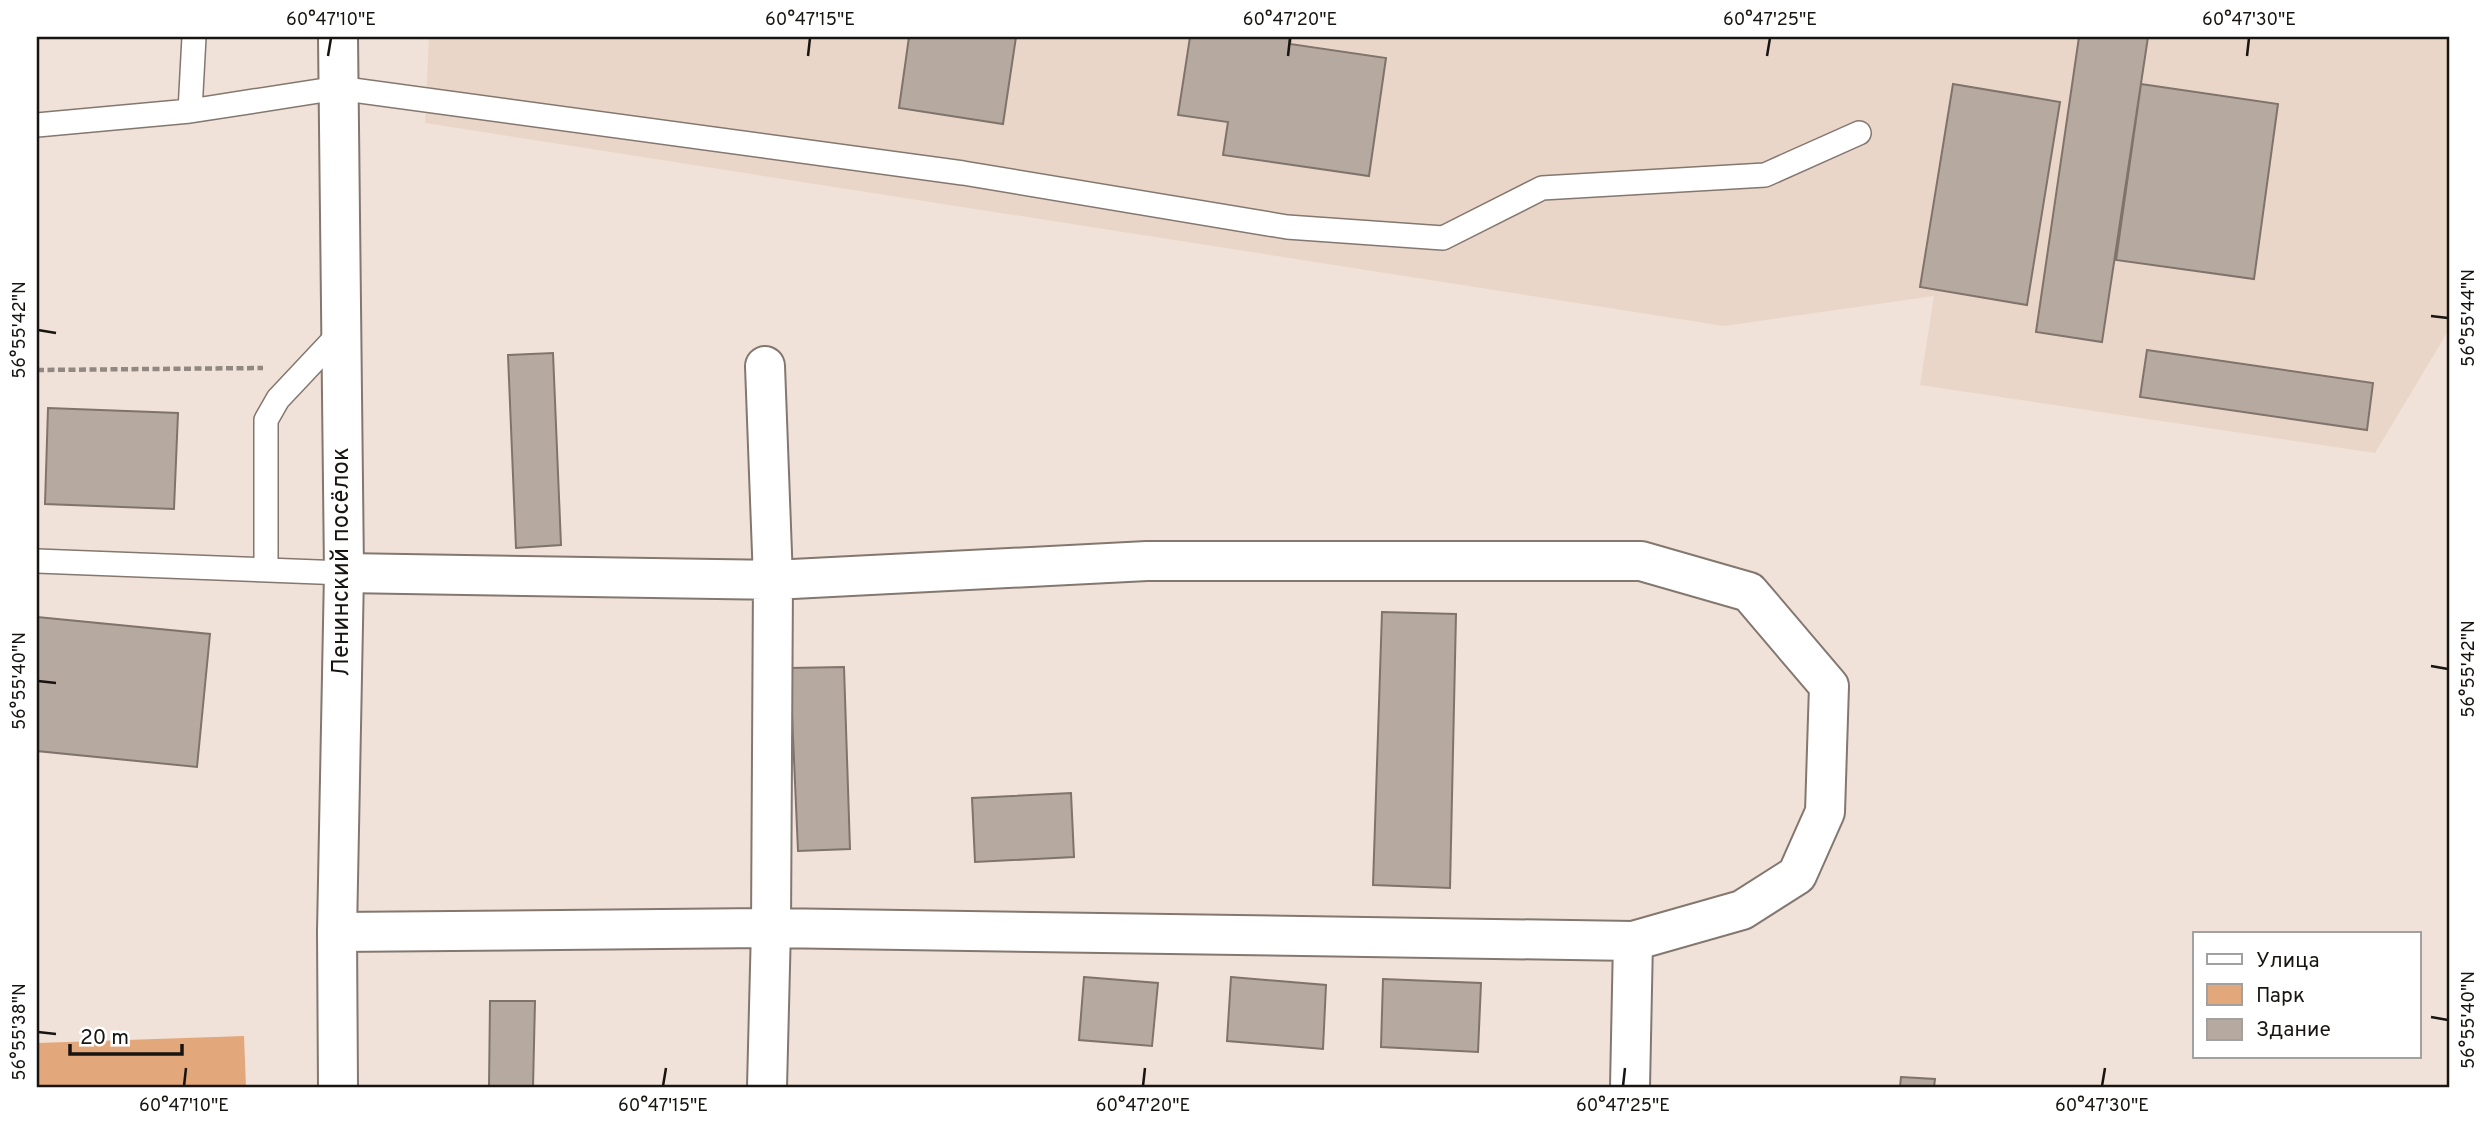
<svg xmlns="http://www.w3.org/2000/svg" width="2487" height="1124" viewBox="0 0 2487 1124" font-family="Overpass,sans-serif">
<rect width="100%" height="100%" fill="#f0e2d8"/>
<!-- built -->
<path fill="#ead6c8" d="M429 37H2450V328L2375 453 1920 385 1934 296 1724 326 425 123Z"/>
<!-- green -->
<path fill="#e2a77b" d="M244 1036 246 1087H37V1043Z"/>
<!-- building -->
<path fill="#b6a9a0" stroke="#7f736b" stroke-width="2" d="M909 37H1016L1003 124 899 108Z
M1190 37H1291L1290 44 1386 58 1369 176 1223 155 1228 122 1178 115Z
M2079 37H2148L2102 342 2036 332Z
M1953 84 2060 102 2027 305 1920 287Z
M2141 84 2278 104 2254 279 2116 260Z
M2147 350 2373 383 2367 430 2140 397Z
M553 353 561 545 516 548 508 355Z
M48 408 178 413 174 509 45 504Z
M1382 612 1456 614 1450 888 1373 885Z
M37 617 210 634 197 767 37 751Z
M844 667 850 849 798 851 790 668Z
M1071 793 1074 857 975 862 972 798Z
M1084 977 1158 983 1152 1046 1079 1040Z
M1231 977 1326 985 1323 1049 1227 1041Z
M1383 979 1481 983 1478 1052 1381 1047Z
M490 1001H535L533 1087H489Z
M1901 1077 1935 1079 1934 1087H1900Z"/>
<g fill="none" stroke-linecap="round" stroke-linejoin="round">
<!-- lane casing -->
<g stroke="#83776f" stroke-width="26">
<path id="lane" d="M190 111 194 37
M37 125 190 111 338 88 963 173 1287 227 1443 238 1542 188 1765 175 1859 133
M37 561 344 573
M266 570V420L278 399 341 332"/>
</g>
<!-- street casing -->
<g stroke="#83776f" stroke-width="42">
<path id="street" d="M765 366 773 580 771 928 767 1087
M337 932 771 928 1633 941 1742 910 1797 875 1825 812 1829 686 1749 592 1641 561H1147L773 580 344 573
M1630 1087 1633 941"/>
</g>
<!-- secondary casing -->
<g stroke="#83776f" stroke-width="42">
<path id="secondary" d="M338 37 344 573 337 932 338 1087"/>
</g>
<!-- path -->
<path stroke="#918881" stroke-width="4.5" stroke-dasharray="7 3.5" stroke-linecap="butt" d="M37 370 263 368"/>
<!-- lane -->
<use href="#lane" stroke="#fff" stroke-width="23"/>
<!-- street -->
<use href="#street" stroke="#fff" stroke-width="38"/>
<!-- secondary -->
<use href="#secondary" stroke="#fff" stroke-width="38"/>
</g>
<!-- ticks -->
<path fill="none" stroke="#181411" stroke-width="2.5" d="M328 56 331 38M808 56 810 38M1288 56 1290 38M1767 56 1770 38M2247 56 2249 38M2431 316 2448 318M38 330 56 333M2431 666 2448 669M38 681 56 683M2431 1017 2448 1020M38 1032 56 1034M184 1086 186 1068M663 1086 666 1068M1143 1086 1145 1068M1623 1086 1625 1068M2102 1086 2105 1068"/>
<g text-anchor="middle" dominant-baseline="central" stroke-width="5" stroke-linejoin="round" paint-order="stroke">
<!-- street labels -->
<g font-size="24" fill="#181411" stroke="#fff">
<text transform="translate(342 562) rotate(-90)">Ленинский посёлок</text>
</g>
</g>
<!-- border -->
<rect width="2487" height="1124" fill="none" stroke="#ffffff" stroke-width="77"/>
<!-- legend -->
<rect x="2193" y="932" width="228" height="126" fill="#ffffff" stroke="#a3a1a0" stroke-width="2"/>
<rect x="2207" y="954" width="35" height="10" fill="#ffffff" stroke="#a3a1a0" stroke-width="2"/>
<text x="2256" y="967" font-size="21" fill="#181411">Улица</text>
<rect x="2207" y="984" width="35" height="21" fill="#e2a77b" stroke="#a3a1a0" stroke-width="2"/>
<text x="2256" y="1002" font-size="21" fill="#181411">Парк</text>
<rect x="2207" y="1019" width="35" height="21" fill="#b6a9a0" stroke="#a3a1a0" stroke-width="2"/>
<text x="2256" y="1036" font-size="21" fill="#181411">Здание</text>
<!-- scale -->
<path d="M70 1044v10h112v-10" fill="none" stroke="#181411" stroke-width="3.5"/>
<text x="80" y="1044" font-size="21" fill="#181411" stroke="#ffffff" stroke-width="5" paint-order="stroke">20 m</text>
<rect x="38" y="38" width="2410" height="1048" fill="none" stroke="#181411" stroke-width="2.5"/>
<g font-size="18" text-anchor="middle" fill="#181411">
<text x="331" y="25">60°47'10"E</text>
<text x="810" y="25">60°47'15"E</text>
<text x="1290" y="25">60°47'20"E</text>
<text x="1770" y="25">60°47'25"E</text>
<text x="2249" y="25">60°47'30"E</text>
<text transform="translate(2468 318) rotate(-90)" y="6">56°55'44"N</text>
<text transform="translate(19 330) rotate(-90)" y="6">56°55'42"N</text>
<text transform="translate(2468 669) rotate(-90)" y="6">56°55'42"N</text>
<text transform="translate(19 681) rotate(-90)" y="6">56°55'40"N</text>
<text transform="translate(2468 1020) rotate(-90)" y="6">56°55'40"N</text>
<text transform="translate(19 1032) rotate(-90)" y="6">56°55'38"N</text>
<text x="184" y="1111">60°47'10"E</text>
<text x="663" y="1111">60°47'15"E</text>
<text x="1143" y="1111">60°47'20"E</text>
<text x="1623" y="1111">60°47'25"E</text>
<text x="2102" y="1111">60°47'30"E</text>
</g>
</svg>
